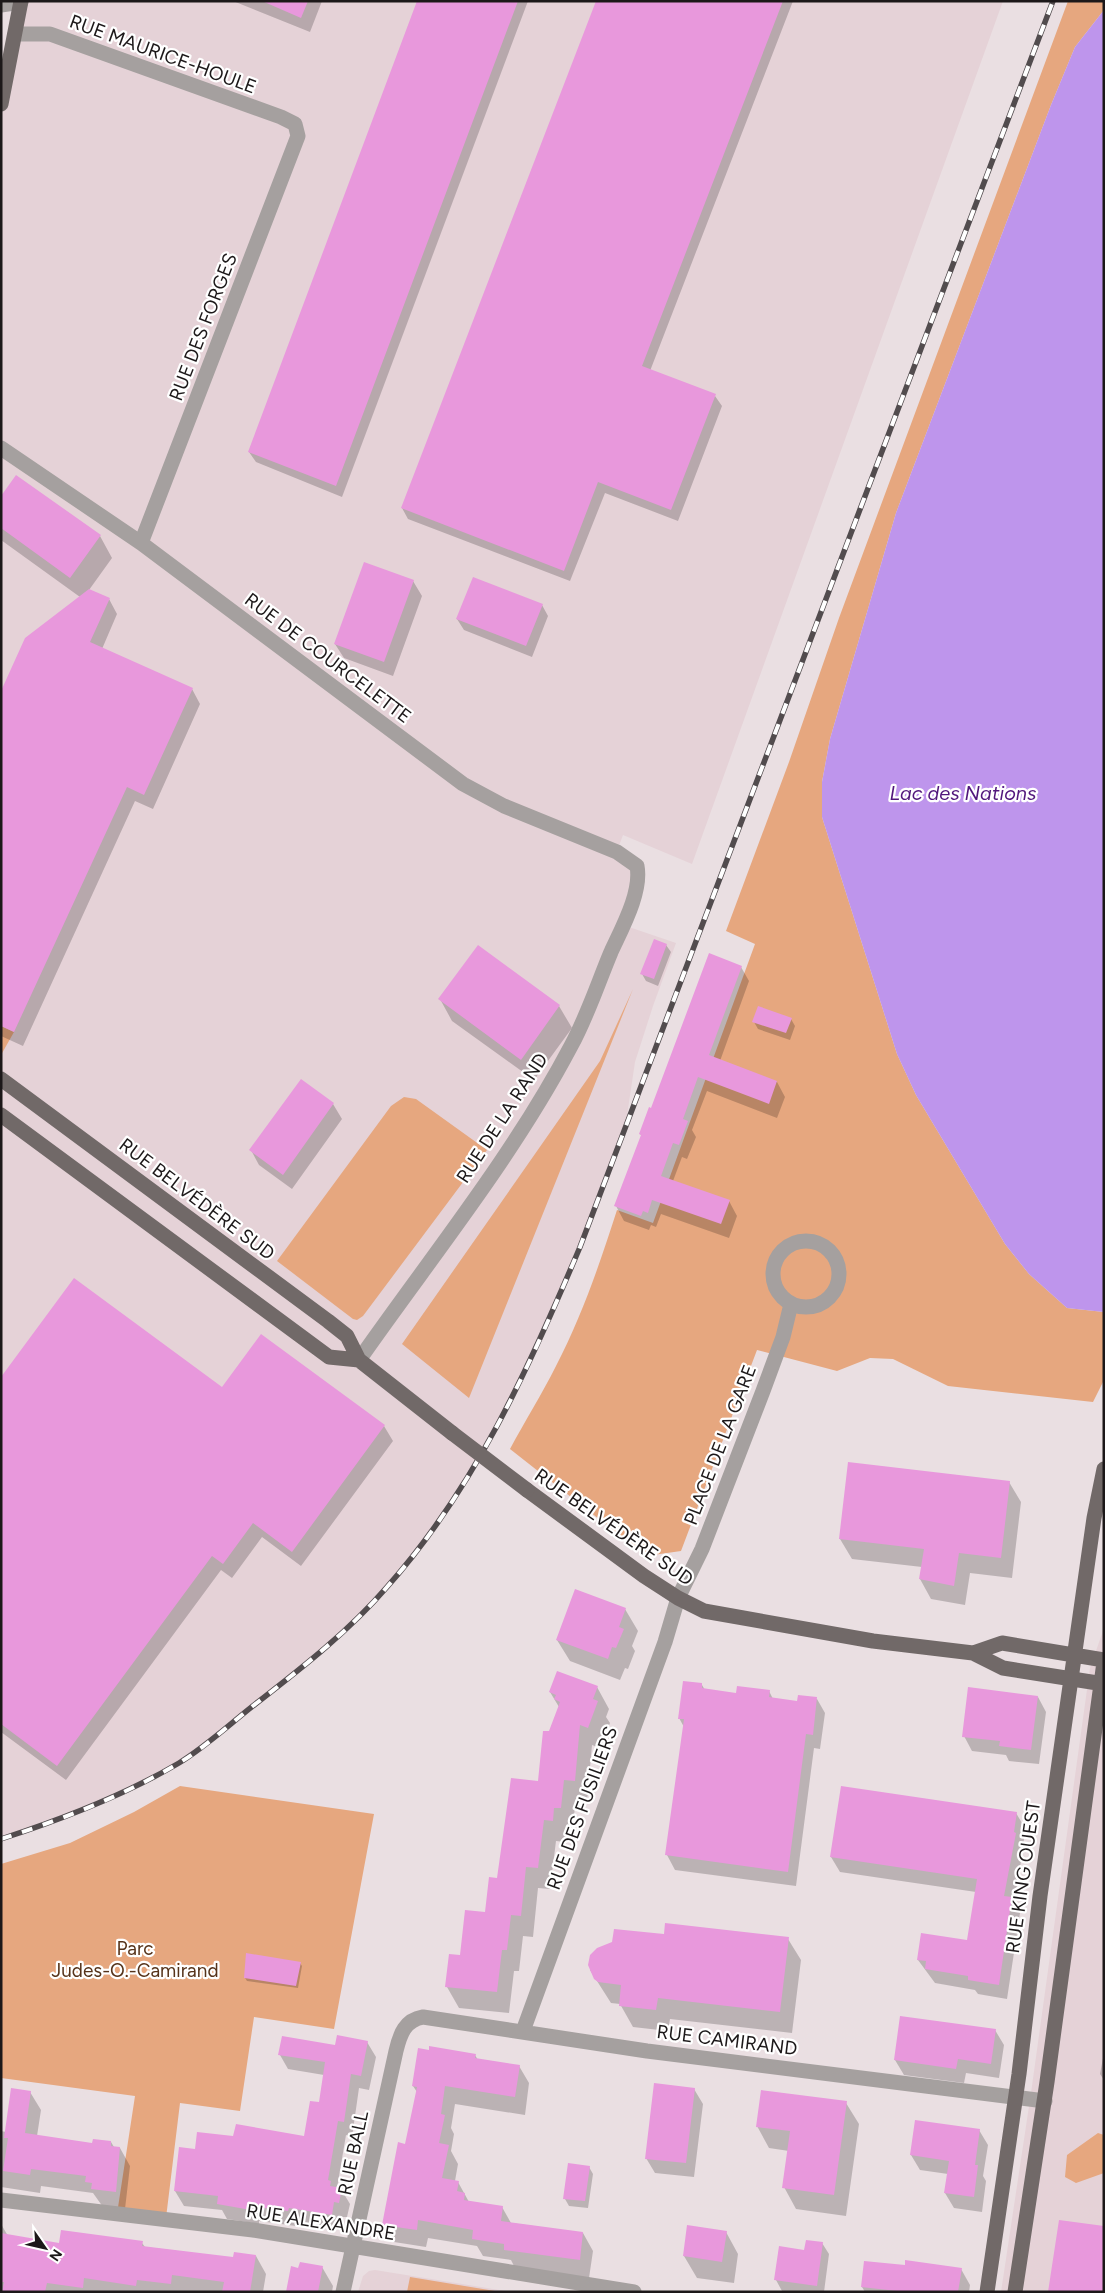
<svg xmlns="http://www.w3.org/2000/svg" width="1105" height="2293" viewBox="0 0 1105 2293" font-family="Figtree,sans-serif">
<rect width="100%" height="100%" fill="#eadfe2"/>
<!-- built -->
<path fill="#e5d2d7" d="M21 1H1003L692 864 623 835 617 851 637 866 623 925 676 943 653 1006 635 1062 625 1129 580 1247 543 1336 516 1394 482 1451 432 1530 387 1587 307 1664 181 1762 120 1795 56 1822 1 1839V104Z
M1104 1628V2292H1001L1031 2093 1090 1668Z
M375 2270 512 2292H358L363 2276 369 2271Z"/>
<!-- green -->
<path fill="#e6a77f" d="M1068 1H1104V10L1075 47 1051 105 896 513 830 739 822 782V817L897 1054 916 1095 1005 1244 1029 1274 1067 1308 1104 1312V1380L1093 1402 948 1386 893 1359 870 1358 837 1371 757 1350 681 1551 646 1556 510 1449C525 1421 542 1394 556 1366 582 1316 600 1263 617 1210L653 1223 755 944 726 931 789 762 839 618Z
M633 989 469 1398 402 1344 600 1061Z
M1 1026 14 1032 1 1055Z
M404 1097 416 1099 487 1150 363 1316 357 1320 353 1319 277 1261 391 1106Z
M180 1786 374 1814 334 2029 254 2017 240 2111 180 2103 166 2218 117 2214 135 2096 1 2078V1864L70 1843 134 1812Z
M1098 2133 1104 2135V2173L1076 2183 1065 2177 1067 2155Z
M410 2277 501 2292H407Z"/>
<!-- water -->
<path fill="#be95ec" d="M1104 10V1312L1067 1308 1029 1274 1005 1244 916 1095 897 1054 822 817V782L830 739 896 513 1051 105 1075 47Z"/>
<!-- shadow -->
<path fill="#0003" d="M233 1H322L310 32Z
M418 1H528L342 497 256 462 249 452Z
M598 1H793L650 371 715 396 722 406 678 521 605 493 570 581 408 519 402 508Z
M1 498 100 536 112 558 89 590 109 599 117 614 102 649 192 689 200 704 153 809 135 801 23 1046 1 1036V693L80 597 1 540Z
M413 581 422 596 393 676 344 658 335 644Z
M542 605 548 616 532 657 464 630 457 619Z
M666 945 671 952 658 986 646 981 642 974Z
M478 947 559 1006 572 1028 534 1080 452 1021 440 999Z
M741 967 749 981 720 1061 777 1082 785 1097 777 1118 707 1091 692 1130 696 1137 687 1159 682 1157 673 1181 729 1201 737 1216 729 1238 661 1214 656 1227 651 1225 649 1230 624 1221 616 1206 642 1136 640 1134 652 1110Z
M791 1019 795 1026 790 1040 758 1029 754 1022Z
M301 1081 333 1104 342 1119 292 1189 259 1165 251 1150Z
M1 1379 222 1389 384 1426 393 1441 301 1566 262 1537 232 1578 221 1570 66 1780 1 1732Z
M1009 1482 1021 1502 1012 1578 970 1573 965 1605 931 1599 920 1579 922 1567 852 1559 840 1539Z
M625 1609 638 1631 632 1646 635 1651 628 1669 625 1668 620 1680 570 1661 557 1640Z
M702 1685 705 1690 737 1694 769 1691 773 1699 798 1702 817 1699 825 1713 820 1749 814 1748 796 1886 675 1870 667 1855 684 1727 679 1718Z
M597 1687 609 1709 606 1717 610 1723 600 1748 592 1745 587 1802 576 1801 572 1829H566L565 1842 556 1841 550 1889 538 1888 533 1937 523 1936 519 1971H514L509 2013 459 2008 447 1987 461 1956 486 1913 539 1782 549 1733 559 1707 550 1692Z
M1038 1697 1046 1712 1039 1764 1009 1761 1006 1755 972 1751 964 1736Z
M1016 1813 1025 1828 1023 1849 1014 1903 1020 1913 1007 1999 978 1994 975 1990 935 1983 918 1960 968 1942 976 1892 840 1872 831 1857Z
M665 1936 788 1939 801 1960 792 2033 670 2019 668 2031 633 2027 620 2004 611 2003 590 1970Z
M300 1963 302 1966 298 1988 247 1981 245 1978Z
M995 2030 1004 2045 999 2078 966 2073 964 2083 904 2075 895 2060Z
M367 2042 376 2057 369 2090 359 2088 352 2137 346 2135 337 2188 341 2189 350 2204 347 2217H342L340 2230 297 2223 296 2226 259 2221V2224L227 2219 222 2210 184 2206 175 2191 196 2150 234 2137H305L320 2104 324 2075 288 2069 280 2055Z
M1104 2053V2080L1100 2074Z
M475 2055 478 2060 519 2066 529 2083 525 2115 455 2104 451 2128 454 2134 451 2151 458 2164 455 2181 458 2182 469 2202 502 2207 511 2223 583 2233 593 2251 589 2278 515 2268 511 2260 483 2256 477 2246 428 2238 426 2247 394 2242 383 2225 406 2145 417 2092 413 2086Z
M694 2089 703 2104 694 2177 655 2173 646 2158Z
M30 2092 41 2110 37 2136 94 2144 111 2142 114 2147 120 2148 130 2166 125 2209 103 2207 93 2193 41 2186 40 2193 1 2187V2131L6 2132Z
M846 2103 859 2124 846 2216 796 2209 784 2187 789 2151 769 2148 757 2126Z
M979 2130 988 2145 983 2176 986 2181 982 2212 954 2208 945 2193 948 2174 920 2170 911 2155Z
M589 2167 593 2174 588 2208 569 2206 565 2199Z
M1 2224 8 2236 60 2244 142 2243 145 2247 234 2258 256 2256 266 2274 263 2292H3L1 2291Z
M688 2226 726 2232 738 2254 734 2283 697 2278 684 2256Z
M822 2243 829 2254 824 2292 782 2291 776 2280 805 2251Z
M322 2267 333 2286 332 2292H287L299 2269Z
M906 2267 961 2269 970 2285 969 2292H865L862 2287Z"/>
<!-- building -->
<path fill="#e898dc" d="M262 1H308L301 18Z
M417 1H518L336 486 248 452Z
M596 1H783L642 366 716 394 671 510 598 482 564 571 401 508Z
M16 475 101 535 70 578 1 528V496Z
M364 562 414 580 384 662 334 644Z
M473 577 543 604 526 646 456 619Z
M89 589 110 598 90 642 193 688 144 795 127 787 14 1032 1 1026V691L25 638Z
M654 939 667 944 654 979 640 974Z
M478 945 560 1005 521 1060 438 999Z
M709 953 742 966 709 1055 777 1081 769 1104 698 1077 683 1119 688 1121 679 1145 673 1143 661 1176 730 1200 721 1224 652 1200 648 1213 643 1211 641 1216 614 1206 641 1135 639 1134 649 1107 651 1108Z
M758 1006 792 1018 786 1033 752 1022Z
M301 1079 334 1103 283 1175 249 1150Z
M74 1278 222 1387 261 1334 385 1425 292 1552 253 1523 223 1564 212 1556 57 1766 1 1724V1377Z
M848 1462 1010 1481 1001 1558 959 1553 954 1586 919 1579 924 1549 839 1539Z
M575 1589 626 1608 619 1627 624 1629 616 1648 612 1647 608 1659 556 1640Z
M557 1671 598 1686 593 1699 598 1701 588 1728 580 1725 575 1781 564 1780 561 1808H554L553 1821 544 1820 538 1868 526 1867 521 1916 511 1915 507 1950H502L497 1992 445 1987 449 1954 460 1955 465 1910 485 1912 489 1877 497 1878 511 1778 538 1781 543 1731H549L560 1702 554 1699 556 1695 549 1692Z
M683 1681 702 1683V1688L736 1693 737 1686 770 1690 769 1697 797 1701 798 1695 817 1697 813 1735 806 1734 788 1872 665 1855 684 1719H678Z
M968 1687 1038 1696 1031 1750 999 1746 1000 1741 962 1737Z
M841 1786 1017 1812 1014 1832 1016 1833 1004 1896 1012 1897 999 1985 968 1980V1976L925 1969 926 1961 917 1960 921 1933 967 1940 977 1879 830 1857Z
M665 1923 789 1937 780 2012 658 1998 656 2010 619 2006 621 1985 598 1982 594 1979 588 1965 590 1955 597 1948 612 1942 614 1929 664 1934Z
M246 1953 301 1962 296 1986 244 1978Z
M900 2016 996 2029 991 2064 958 2059 956 2069 894 2060Z
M337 2035 368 2041 361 2076 351 2074 344 2122 338 2121 328 2180 331 2181 330 2186 342 2188 339 2203 334 2202 332 2215 289 2208 288 2211 251 2206V2210L217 2204 218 2196 174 2191 179 2147 195 2149 197 2132 233 2136 236 2124 304 2136 310 2101 319 2102 325 2062 278 2055 282 2036 335 2045Z
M429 2046 476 2054 475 2058 520 2065 515 2097 445 2086 441 2114 445 2115 439 2143 449 2145 442 2178 459 2181 457 2191 465 2193 464 2200 503 2206 501 2221 583 2232 580 2260 504 2250V2244L472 2239 473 2230 418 2220 417 2230 382 2225 398 2142 405 2144 417 2087 412 2086 418 2048 429 2050Z
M654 2083 695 2088 686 2163 645 2159Z
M11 2088 31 2091 25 2133 92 2143 93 2139 111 2141V2146L120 2147 116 2192 91 2189 92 2183 85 2182 86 2176 31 2169 30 2175 3 2171 8 2138H4Z
M761 2090 847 2101 834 2195 782 2188 790 2131 756 2127Z
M915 2120 980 2129 975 2165H978L974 2197 944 2193 949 2161 910 2155Z
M568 2163 590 2166 585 2201 563 2199Z
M1059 2220 1104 2226V2292H1048Z
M687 2225 727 2231 722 2262 683 2256Z
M61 2230 143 2241 142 2246 233 2257 234 2252 256 2255 250 2292H222L224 2282 172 2275 171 2284 137 2280 136 2286 84 2278 83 2288 47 2283 45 2292H2L4 2282H1V2233L59 2243Z
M806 2240 823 2242 817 2286 774 2280 779 2246 804 2250Z
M905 2260 962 2268 958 2292H906L861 2287 864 2261 905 2265Z
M300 2262 323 2266 318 2292H286L291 2266 298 2268Z"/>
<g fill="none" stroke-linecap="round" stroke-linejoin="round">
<!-- minor -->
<path stroke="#a5a09f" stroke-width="15" d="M1 5 21 2
M15 34H50L281 117 295 124 298 136 141 543
M1 448 141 543 463 784 504 806 617 852 637 866C642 892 622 928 611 952 598 983 587 1017 571 1046 512 1158 431 1257 359 1360
M773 1274a33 33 0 1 1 66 0a33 33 0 1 1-66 0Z
M523 2031 665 1642 678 1598 702 1549 763 1391 783 1337 791 1304
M1 2200 253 2230 634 2292
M343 2292 396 2051C400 2034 405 2020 423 2017L647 2051 1045 2101"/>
<!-- major -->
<path stroke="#716968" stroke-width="15" d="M1 104 21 1
M1 1079 328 1321 347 1336 359 1360 452 1433
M1 1115 329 1357 359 1360
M527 1490 644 1576 678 1598 704 1611 873 1641 973 1653 1003 1668 1104 1684
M973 1653 1002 1643 1104 1660
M987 2292 1019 2074 1040 1896 1094 1518 1104 1469
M1015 2292 1047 2082 1104 1662"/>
<!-- rail casing -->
<g stroke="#524c4e" stroke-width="5.5">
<path id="rail" d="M1 1839C63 1819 123 1796 179 1763 207 1746 232 1722 258 1702 303 1667 349 1631 387 1587 475 1488 529 1368 580 1247L1053 1"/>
</g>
<!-- rail -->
<use href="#rail" stroke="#fff" stroke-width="4" stroke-dasharray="11" stroke-linecap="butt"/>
<!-- major-bridge -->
<path stroke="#716968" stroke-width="15" d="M452 1433 527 1490"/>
</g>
<g text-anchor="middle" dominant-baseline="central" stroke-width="4.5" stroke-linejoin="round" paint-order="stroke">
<!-- street labels -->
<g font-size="19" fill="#1c1819" stroke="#fff">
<text transform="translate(163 54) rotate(20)">RUE MAURICE-HOULE</text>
<text transform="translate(203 327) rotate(-69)">RUE DES FORGES</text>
<text transform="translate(328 658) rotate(37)">RUE DE COURCELETTE</text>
<text transform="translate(502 1118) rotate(-57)">RUE DE LA RAND</text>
<text transform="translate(197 1199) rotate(37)">RUE BELVÉDÈRE SUD</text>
<text transform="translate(720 1445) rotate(-69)">PLACE DE LA GARE</text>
<text transform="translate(614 1527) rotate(35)">RUE BELVÉDÈRE SUD</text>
<text transform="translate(582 1808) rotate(-70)">RUE DES FUSILIERS</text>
<text transform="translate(1023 1877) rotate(-82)">RUE KING OUEST</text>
<text transform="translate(727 2040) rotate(7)">RUE CAMIRAND</text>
<text transform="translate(353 2153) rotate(-78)">RUE BALL</text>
<text transform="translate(321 2222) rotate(9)">RUE ALEXANDRE</text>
</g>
<!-- park labels -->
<g font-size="19" fill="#56331a" stroke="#fff">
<text x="135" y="1948">Parc<tspan x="135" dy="22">Judes-O.-Camirand</tspan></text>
</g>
<!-- water labels -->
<g font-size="20" font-style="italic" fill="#51177c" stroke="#fff">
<text x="963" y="793">Lac des Nations</text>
</g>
</g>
<!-- border -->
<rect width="1105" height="2293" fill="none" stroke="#1c1819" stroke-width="5"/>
<!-- north arrow -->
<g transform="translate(45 2248) rotate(124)" stroke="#ffffff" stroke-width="4" paint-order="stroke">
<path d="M0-4L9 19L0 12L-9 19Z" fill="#1c1819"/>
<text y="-8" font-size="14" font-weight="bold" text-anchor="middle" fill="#1c1819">N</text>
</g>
</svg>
